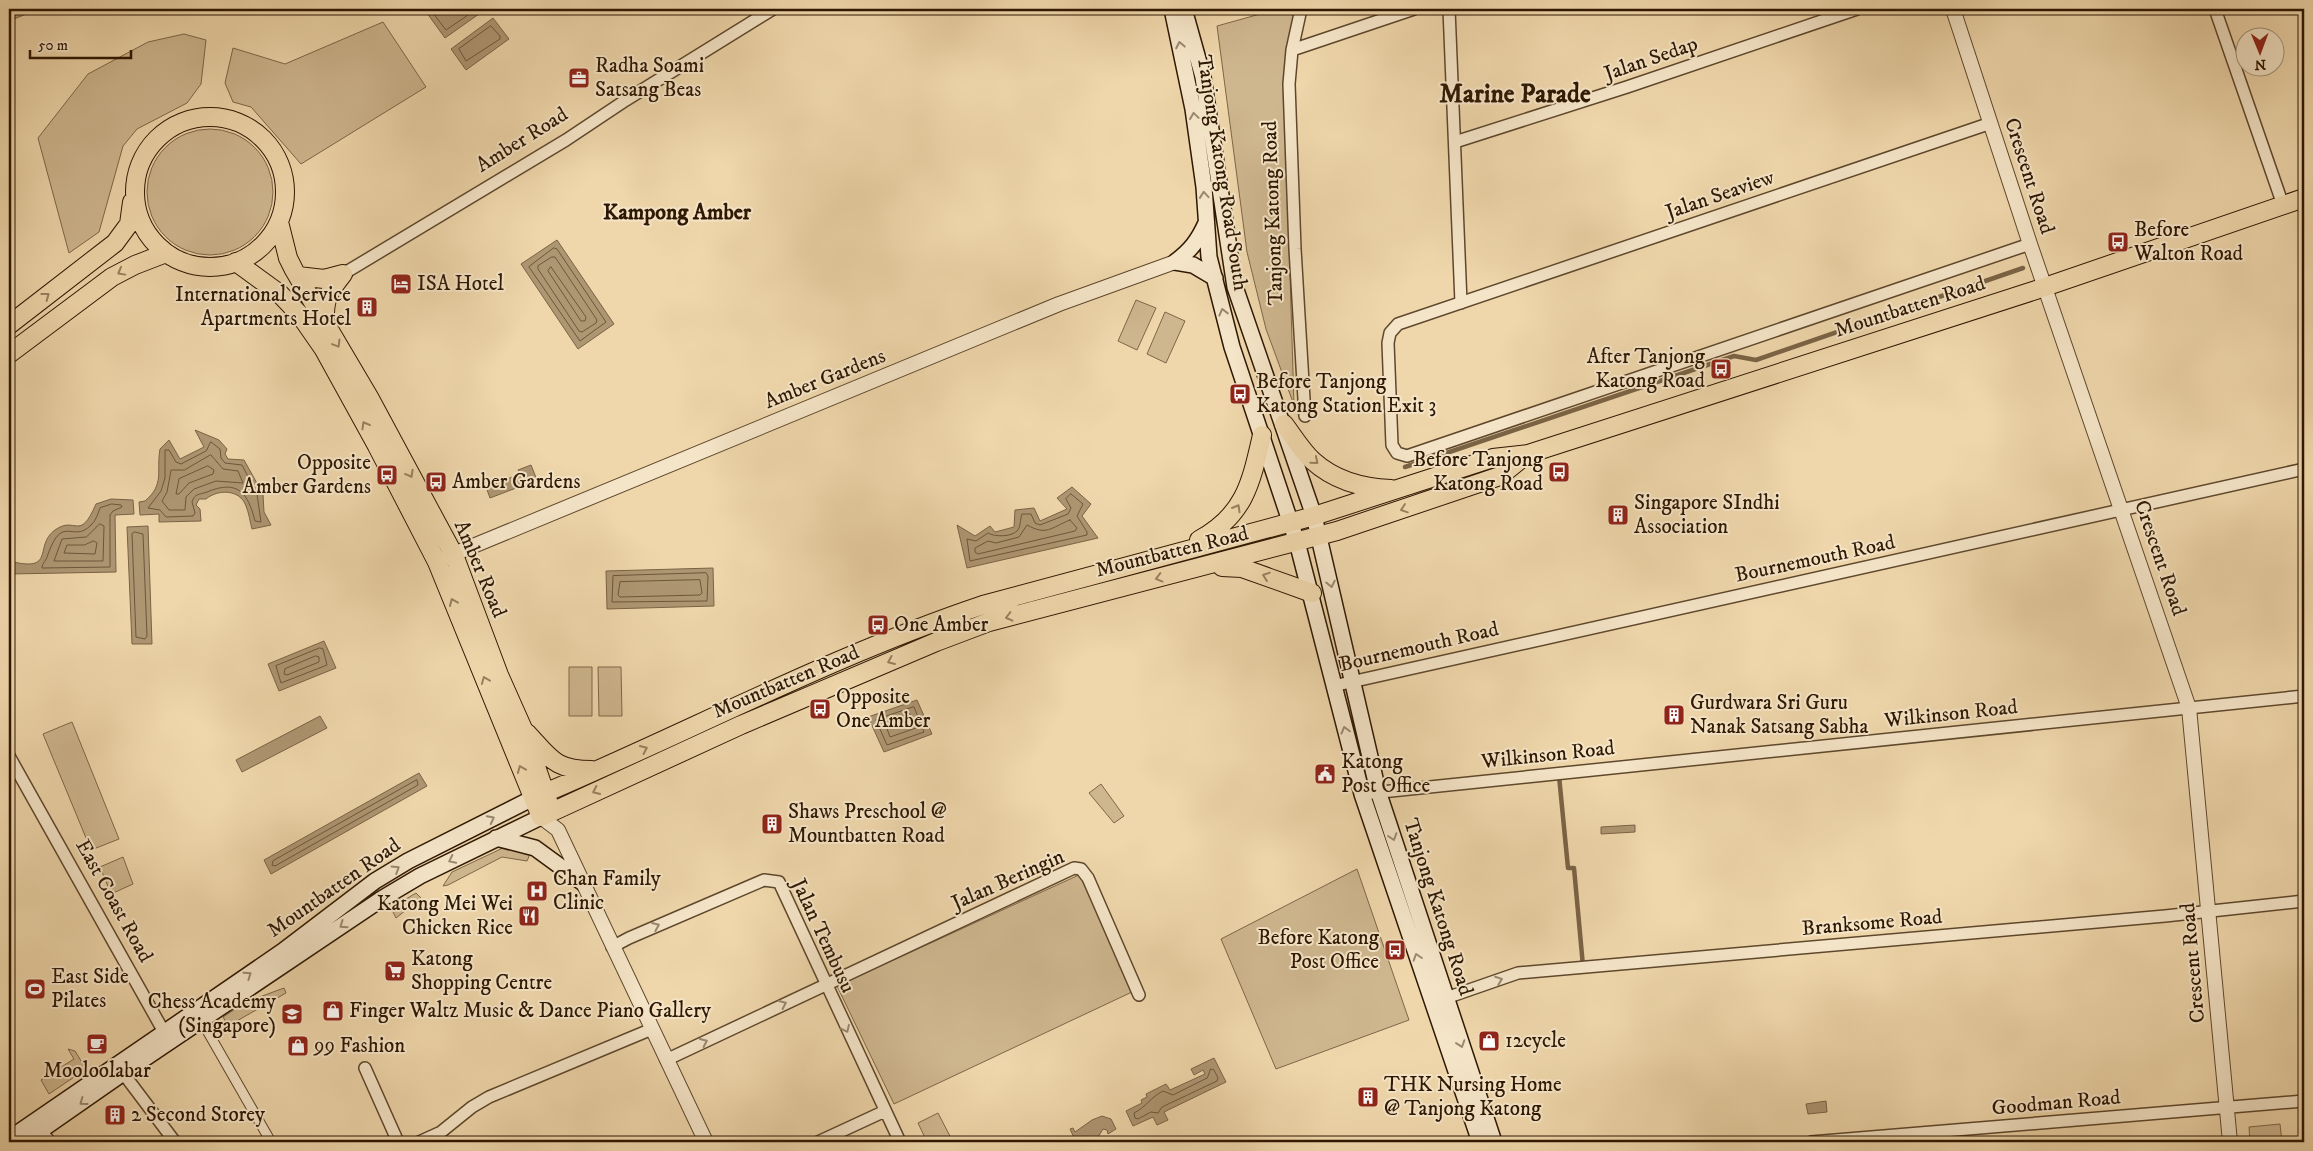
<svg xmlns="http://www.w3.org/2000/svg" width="2313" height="1151" viewBox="0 0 2313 1151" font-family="'IM FELL DW Pica',serif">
<rect width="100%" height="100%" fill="#efd7ab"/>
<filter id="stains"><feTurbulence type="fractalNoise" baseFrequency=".004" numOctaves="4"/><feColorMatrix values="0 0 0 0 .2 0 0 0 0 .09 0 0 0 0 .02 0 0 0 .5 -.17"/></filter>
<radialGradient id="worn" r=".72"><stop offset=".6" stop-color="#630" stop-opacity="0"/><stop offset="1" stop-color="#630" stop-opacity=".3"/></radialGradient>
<!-- green -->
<path fill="#ceb68e" stroke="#7e6648" d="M1278 9H1296L1284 77 1294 405 1266 329 1247 252 1217 26Z
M383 22 426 87 301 164 251 107 233 102 225 83 233 48 285 64Z
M184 34 206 40 201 84 187 103 137 129 123 146 99 232 69 253 38 138 88 74 148 42Z
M147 192a63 63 0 1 1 126 0a63 63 0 1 1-126 0Z
M1136 300 1156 308 1137 350 1118 341Z
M1165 312 1185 321 1166 363 1147 354Z
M569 667H592V716H569Z
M598 667H621L622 716H599Z
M72 722 119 839 91 850 43 734Z
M1101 784 1124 816 1114 823 1089 793Z
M505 847 530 854 527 861 502 857 448 885 443 886 452 872Z
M123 857 133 884 111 894 100 867Z
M1357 869 1409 1020 1276 1069 1221 939Z
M1081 874 1132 992 894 1104 837 986Z
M416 893 421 898 396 918 391 908Z
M284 988 286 993 228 1026 223 1017 246 1002Z
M68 1049 75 1051 86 1069 49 1094 41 1080 74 1059Z
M938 1113 953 1142H927L918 1123Z
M2280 1124 2282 1142H2250L2249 1127Z"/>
<!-- water -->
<path fill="#ad9672" stroke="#7a6345" d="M9 9H39L9 21Z
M424 9H486L445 38Z
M493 18 509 39 466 70 451 49Z
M557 240 614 324 578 349 521 264Z
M195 430 219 440 227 449 225 454 228 459 244 460 263 494 264 512 271 525 252 529C250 522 249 513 246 506 240 489 218 489 206 499H199L196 505 200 509 201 521 159 522V514L140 515 139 502 145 501C165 484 156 472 160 449L169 440 180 459 204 447Z
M531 465 537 480 490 498 486 487 520 474 518 470Z
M1072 487 1091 504 1082 516 1098 538 967 568 957 525 975 536 990 526 995 532 1014 527 1015 510 1034 508 1040 521 1067 509 1057 498Z
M111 499 133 500 134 514 115 515 116 572 9 574V561C57 573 33 546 55 530 76 515 79 543 96 504Z
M148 526 152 644H132L127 527Z
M713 568 714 606 607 609 606 571Z
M324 641 336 668 279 691 268 664Z
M917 700 932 734 884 752 868 717Z
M320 716 327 728 242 772 236 760Z
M419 773 427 786 271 874 264 860Z
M1635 825V832L1601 834V827Z
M1214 1058 1226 1082 1164 1112 1168 1120 1157 1125 1153 1117 1133 1126 1126 1111 1142 1103 1141 1100 1147 1097 1146 1094 1166 1084 1170 1090 1205 1074 1203 1070 1194 1075 1191 1069Z
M1826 1101 1827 1112 1808 1114 1806 1104Z
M1102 1116 1111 1119 1116 1129 1108 1134 1107 1130 1103 1129 1095 1142H1076L1070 1129 1073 1128 1075 1132 1092 1120Z"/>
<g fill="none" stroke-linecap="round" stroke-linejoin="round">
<!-- shore -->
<path stroke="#6e563a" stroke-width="1" d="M430 9 446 30 477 9
M491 26 500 36V39L466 61 459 49Z
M554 248 557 249 606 322 580 341 529 267Z
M552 257H555L597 320 596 323 582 332 579 331 538 269V266Z
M551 267 586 317 585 321H581L548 271Z
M211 442 220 449 221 458 225 463 242 465 257 494 261 522 255 521C248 493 238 479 207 492 199 495 195 493 192 502L195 513 193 516 166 517 160 510 148 508 161 491 165 478V450H169L176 462 181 464 206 451Z
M211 455 223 469 238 471 243 483 216 481 194 489 186 497 185 510H169L162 501 167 492 171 470H184Z
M208 466 214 470 213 474 189 483 179 494H176L179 479Z
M1071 494 1083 504 1077 516 1087 532V535L970 561 967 539 976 541 988 533C995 537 1011 537 1017 531 1021 527 1020 519 1022 514H1031L1035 523 1040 525 1068 514 1071 508 1066 499Z
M112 504 121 505 122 507 113 511 110 515V567L42 568C42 563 47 560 48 554 63 513 73 544 91 525 96 521 98 513 100 508Z
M1070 520 1077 528 1075 531 978 554 975 552V548L988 541 996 543 1019 537 1027 525C1047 536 1050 528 1070 520Z
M100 524 104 526 103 561H54L62 539 86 537Z
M135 532 143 534 147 636 145 639 136 637 132 534Z
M94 541 97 543 95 554 64 553 67 545H84Z
M706 573 708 576 707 601 612 602 613 576Z
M700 580 702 593 700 595 620 597 618 595 620 582Z
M320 648 323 649 327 665 281 683 276 666Z
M316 656 319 657V662L287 675 284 674 285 669Z
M914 707 924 732 887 745 876 720Z
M910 714 916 728 890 737 885 723Z
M417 780 418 785 275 866 272 865 273 861Z
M1211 1069 1214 1070 1218 1078 1217 1081 1162 1107 1158 1113 1151 1112 1138 1119 1135 1118 1134 1113C1146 1107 1151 1097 1163 1091L1173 1095 1207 1078Z"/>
<!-- stream -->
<path stroke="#7a6345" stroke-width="4.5" d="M1405 467 1734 356 1756 360 2023 268
M1559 776 1568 868H1574L1583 966"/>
<!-- pedestrian casing -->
<g stroke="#5e472c" stroke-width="11">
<path id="pedestrian" d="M201 1020 271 1142"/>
</g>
<!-- minor casing -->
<g stroke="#5e472c" stroke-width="14">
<path id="minor" d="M1301 9 1292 50 1289 84 1295 249 1305 416
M1449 9 1461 303
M2215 9 2283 205
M1292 50 1414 9
M1991 123 1398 324 1390 333 1388 343 1392 445 1397 453 1407 456 2030 244
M1455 142 1627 87 1857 9
M343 274 566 140 626 100 773 9
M1333 686 2304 469
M9 756 164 1032
M1362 794 2304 696
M612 947 629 938 764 880 779 882 900 1142
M1446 998 1518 973 2165 916 2304 901
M666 1060 1074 868 1081 869 1088 878 1139 995
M365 1068 398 1142
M123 1073 175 1142
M41 1131 50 1142
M419 1142 441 1132 472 1107 489 1097 652 1029
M818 1142 885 1111
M1811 1142 2304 1101"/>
</g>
<!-- tertiary casing -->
<g stroke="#5e472c" stroke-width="16">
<path id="tertiary" d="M1953 9 2030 244 2189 708 2230 1142
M444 558 1059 304 1175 262
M541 817 558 830 706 1142"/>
</g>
<!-- secondary casing -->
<g stroke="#2e1702" stroke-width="18">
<path id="secondary" d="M1172 9 1193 109 1204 187 1209 257 1232 347 1297 542 1362 794 1480 1142
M1184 9 1203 77 1235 287 1314 516 1378 791 1494 1142
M1175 262C1190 251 1198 241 1206 223
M1175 262 1193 265 1215 278
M496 838 535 848 583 883
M9 1139 283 951 375 881 408 861 533 798
M24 1142 123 1073 383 898 420 876 541 817"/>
</g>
<!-- primary casing -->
<g stroke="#2e1702" stroke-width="20">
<path id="primary" d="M135 192a75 75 0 1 1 150 0a75 75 0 1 1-150 0Z
M279 222 288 258 294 270 369 397 454 555 499 675 523 729 549 804
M236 262 280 294 300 315 323 348 377 446 437 562 541 817 741 725 936 642 989 622 1337 531 1500 476 1527 454
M298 276 324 279 343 274
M325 323C324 299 328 293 343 274
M9 325 115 243 129 224 132 202
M9 354 112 277 135 265 166 253
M1284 424C1293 436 1302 451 1313 461 1334 480 1363 488 1391 489
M1199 540C1245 515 1251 483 1262 435
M1222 567 1242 568 1312 593
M527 733C551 759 555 770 592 770
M533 798C683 735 828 657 983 605L1314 516 1493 458 1528 454 2036 290 2304 198"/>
</g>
<!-- pedestrian -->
<use href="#pedestrian" stroke="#f5e5c8" stroke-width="9"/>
<!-- minor -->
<use href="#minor" stroke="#f5e5c8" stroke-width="11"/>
<!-- tertiary -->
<use href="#tertiary" stroke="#f5e5c8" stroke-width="14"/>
<!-- secondary -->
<use href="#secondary" stroke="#f5e5c8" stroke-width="15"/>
<!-- primary -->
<use href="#primary" stroke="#efd7ab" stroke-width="18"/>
</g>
<!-- one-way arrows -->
<defs><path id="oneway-chevron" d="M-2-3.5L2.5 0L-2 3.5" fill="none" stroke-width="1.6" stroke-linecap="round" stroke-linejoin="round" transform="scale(1.25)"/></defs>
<g stroke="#9b886f">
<use href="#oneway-chevron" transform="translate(1180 45) rotate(-101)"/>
<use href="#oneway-chevron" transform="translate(1194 116) rotate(-98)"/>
<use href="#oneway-chevron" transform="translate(1204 195) rotate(-95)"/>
<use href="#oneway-chevron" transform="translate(1223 312) rotate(-104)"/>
<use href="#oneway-chevron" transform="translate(1331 584) rotate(78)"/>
<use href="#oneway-chevron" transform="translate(1345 730) rotate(-105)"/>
<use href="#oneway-chevron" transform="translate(491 819) rotate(-27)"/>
<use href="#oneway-chevron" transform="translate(1393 837) rotate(72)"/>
<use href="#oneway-chevron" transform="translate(452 860) rotate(154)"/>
<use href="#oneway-chevron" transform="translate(396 869) rotate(-32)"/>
<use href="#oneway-chevron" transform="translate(343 925) rotate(145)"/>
<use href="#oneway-chevron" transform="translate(656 926) rotate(-23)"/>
<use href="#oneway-chevron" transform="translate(1417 957) rotate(-108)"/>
<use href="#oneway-chevron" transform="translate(248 975) rotate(-34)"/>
<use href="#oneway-chevron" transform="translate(1499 980) rotate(-21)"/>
<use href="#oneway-chevron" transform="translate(783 1004) rotate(-25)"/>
<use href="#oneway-chevron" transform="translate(846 1029) rotate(65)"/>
<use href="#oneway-chevron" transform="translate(704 1042) rotate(-25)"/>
<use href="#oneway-chevron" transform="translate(1461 1044) rotate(71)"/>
<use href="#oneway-chevron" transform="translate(83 1102) rotate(144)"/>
</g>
<g stroke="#98815f">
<use href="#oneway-chevron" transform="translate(121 272) rotate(151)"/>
<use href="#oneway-chevron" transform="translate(46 296) rotate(-37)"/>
<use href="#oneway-chevron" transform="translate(337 344) rotate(59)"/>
<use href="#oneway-chevron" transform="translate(365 425) rotate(-119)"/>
<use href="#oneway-chevron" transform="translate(1315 461) rotate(40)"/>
<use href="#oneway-chevron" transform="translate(410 474) rotate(61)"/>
<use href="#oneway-chevron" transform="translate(1237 508) rotate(-60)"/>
<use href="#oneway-chevron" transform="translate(1404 509) rotate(161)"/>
<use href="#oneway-chevron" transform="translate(1266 576) rotate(-161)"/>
<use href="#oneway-chevron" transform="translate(1159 578) rotate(165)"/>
<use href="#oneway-chevron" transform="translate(453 602) rotate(-113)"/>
<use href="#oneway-chevron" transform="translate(1009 617) rotate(166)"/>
<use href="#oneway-chevron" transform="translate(891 661) rotate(157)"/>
<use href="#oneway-chevron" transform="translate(485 680) rotate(-112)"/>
<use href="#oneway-chevron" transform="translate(644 749) rotate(-25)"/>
<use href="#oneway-chevron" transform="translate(521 769) rotate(-112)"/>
<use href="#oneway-chevron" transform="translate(596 791) rotate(155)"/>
</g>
<!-- icons -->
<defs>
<g id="office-square" transform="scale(1.125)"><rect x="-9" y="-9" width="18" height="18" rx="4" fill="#8f2418" stroke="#f5e5c8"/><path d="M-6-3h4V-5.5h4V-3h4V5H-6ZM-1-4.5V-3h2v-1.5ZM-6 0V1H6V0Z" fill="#fff"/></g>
<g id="bus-square" transform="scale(1.125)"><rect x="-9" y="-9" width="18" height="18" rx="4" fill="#8f2418" stroke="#f5e5c8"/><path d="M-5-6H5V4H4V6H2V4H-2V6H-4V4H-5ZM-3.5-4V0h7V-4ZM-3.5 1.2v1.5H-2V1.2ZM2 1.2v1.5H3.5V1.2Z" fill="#fff"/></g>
<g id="hotel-square" transform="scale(1.125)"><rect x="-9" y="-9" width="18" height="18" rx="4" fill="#8f2418" stroke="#f5e5c8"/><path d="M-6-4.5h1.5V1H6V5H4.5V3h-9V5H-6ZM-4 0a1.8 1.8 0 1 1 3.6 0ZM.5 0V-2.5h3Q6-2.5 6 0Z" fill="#fff"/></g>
<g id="building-square" transform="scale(1.125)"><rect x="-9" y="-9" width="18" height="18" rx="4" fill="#8f2418" stroke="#f5e5c8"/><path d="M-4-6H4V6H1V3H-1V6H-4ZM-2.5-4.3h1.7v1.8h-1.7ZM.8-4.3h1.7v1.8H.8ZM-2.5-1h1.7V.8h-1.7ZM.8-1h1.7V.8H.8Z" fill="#fff"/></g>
<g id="civic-square" transform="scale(1.125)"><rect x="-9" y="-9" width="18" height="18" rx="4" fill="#8f2418" stroke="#f5e5c8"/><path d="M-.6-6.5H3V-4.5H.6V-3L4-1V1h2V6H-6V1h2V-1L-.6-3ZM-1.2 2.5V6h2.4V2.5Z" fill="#fff"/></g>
<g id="hospital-square" transform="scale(1.125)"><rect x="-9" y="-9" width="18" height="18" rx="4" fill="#8f2418" stroke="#f5e5c8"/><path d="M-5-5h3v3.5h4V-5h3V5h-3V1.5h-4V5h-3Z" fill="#fff"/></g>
<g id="restaurant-square" transform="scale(1.125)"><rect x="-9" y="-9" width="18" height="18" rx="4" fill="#8f2418" stroke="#f5e5c8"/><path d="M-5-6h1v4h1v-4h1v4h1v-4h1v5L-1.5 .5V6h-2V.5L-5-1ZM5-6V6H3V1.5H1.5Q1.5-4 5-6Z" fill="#fff"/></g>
<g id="supermarket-square" transform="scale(1.125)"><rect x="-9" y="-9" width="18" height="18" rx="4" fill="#8f2418" stroke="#f5e5c8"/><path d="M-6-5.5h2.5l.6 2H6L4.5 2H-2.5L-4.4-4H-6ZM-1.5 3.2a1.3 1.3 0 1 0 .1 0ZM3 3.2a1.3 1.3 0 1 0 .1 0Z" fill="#fff"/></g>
<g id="stadium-square" transform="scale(1.125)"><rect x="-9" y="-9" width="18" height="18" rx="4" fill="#8f2418" stroke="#f5e5c8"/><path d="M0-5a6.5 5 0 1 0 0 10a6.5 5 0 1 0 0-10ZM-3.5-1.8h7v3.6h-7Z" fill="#fff"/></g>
<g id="shop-square" transform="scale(1.125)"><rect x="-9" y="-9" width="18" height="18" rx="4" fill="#8f2418" stroke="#f5e5c8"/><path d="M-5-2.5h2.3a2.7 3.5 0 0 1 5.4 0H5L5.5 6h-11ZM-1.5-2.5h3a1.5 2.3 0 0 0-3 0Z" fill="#fff"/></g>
<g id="school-square" transform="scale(1.125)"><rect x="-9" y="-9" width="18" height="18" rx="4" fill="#8f2418" stroke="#f5e5c8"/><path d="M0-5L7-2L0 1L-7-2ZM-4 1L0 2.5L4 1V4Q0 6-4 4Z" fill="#fff"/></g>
<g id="cafe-square" transform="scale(1.125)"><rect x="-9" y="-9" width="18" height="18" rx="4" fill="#8f2418" stroke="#f5e5c8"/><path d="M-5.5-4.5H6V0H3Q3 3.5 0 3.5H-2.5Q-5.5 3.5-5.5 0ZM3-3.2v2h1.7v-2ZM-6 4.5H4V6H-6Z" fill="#fff"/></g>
</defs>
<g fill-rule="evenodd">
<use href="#office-square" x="579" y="78"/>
<use href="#bus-square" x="2118" y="242"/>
<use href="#hotel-square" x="401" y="284"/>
<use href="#building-square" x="367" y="307"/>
<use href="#bus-square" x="1721" y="369"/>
<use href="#bus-square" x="1240" y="394"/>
<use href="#bus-square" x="1559" y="472"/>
<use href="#bus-square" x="387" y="475"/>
<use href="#bus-square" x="436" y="482"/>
<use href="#building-square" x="1618" y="515"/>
<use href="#bus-square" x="878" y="625"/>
<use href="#bus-square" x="820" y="709"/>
<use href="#building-square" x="1674" y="715"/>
<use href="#civic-square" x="1325" y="774"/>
<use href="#building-square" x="772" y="824"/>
<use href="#hospital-square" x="537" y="891"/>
<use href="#restaurant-square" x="529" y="916"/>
<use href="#bus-square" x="1395" y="950"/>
<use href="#supermarket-square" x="395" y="971"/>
<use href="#stadium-square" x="35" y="989"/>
<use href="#shop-square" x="333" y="1011"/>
<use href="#school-square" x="292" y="1014"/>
<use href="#shop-square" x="1489" y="1041"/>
<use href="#cafe-square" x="97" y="1044"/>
<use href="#shop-square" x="298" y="1046"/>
<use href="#building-square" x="1368" y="1097"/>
<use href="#building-square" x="115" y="1115"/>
</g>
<g text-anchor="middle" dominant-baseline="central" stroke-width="4" stroke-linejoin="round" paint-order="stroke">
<!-- street labels -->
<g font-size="21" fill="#2e1702" stroke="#f5e5c8">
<text transform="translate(1651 59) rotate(-19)">Jalan Sedap</text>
<text transform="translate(522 140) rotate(-32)">Amber Road</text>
<text transform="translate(1222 173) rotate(81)">Tanjong Katong Road South</text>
<text transform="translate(2029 176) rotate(72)">Crescent Road</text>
<text transform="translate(1720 195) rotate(-19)">Jalan Seaview</text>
<text transform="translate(1273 213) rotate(-92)">Tanjong Katong Road</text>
<text transform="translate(1910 307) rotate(-18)">Mountbatten Road</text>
<text transform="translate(825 379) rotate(-22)">Amber Gardens</text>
<text transform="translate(1172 552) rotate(-14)">Mountbatten Road</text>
<text transform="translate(2160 558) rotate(71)">Crescent Road</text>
<text transform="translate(1815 559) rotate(-12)">Bournemouth Road</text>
<text transform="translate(480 569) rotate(67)">Amber Road</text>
<text transform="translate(1419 647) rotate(-13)">Bournemouth Road</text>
<text transform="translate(786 682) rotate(-23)">Mountbatten Road</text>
<text transform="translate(1951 714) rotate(-6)">Wilkinson Road</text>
<text transform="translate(1548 755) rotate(-6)">Wilkinson Road</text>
<text transform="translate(1008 880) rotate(-24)">Jalan Beringin</text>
<text transform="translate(334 888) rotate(-35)">Mountbatten Road</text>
<text transform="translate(114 901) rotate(61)">East Coast Road</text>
<text transform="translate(1438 907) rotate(72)">Tanjong Katong Road</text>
<text transform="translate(1872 923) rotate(-5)">Branksome Road</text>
<text transform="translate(823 936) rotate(65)">Jalan Tembusu</text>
<text transform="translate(2193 963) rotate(-95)">Crescent Road</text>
<text transform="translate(2056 1103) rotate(-5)">Goodman Road</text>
</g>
<!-- poi labels -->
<g font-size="21" fill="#2e1702" stroke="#f5e5c8" text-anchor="start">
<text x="595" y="66">Radha Soami<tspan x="595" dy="24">Satsang Beas</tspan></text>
<text x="2134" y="230">Before<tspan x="2134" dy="24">Walton Road</tspan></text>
<text x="417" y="284">ISA Hotel</text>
<text x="351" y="295" text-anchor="end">International Service<tspan x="351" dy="24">Apartments Hotel</tspan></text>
<text x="1705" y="357" text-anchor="end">After Tanjong<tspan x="1705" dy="24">Katong Road</tspan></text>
<text x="1256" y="382">Before Tanjong<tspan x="1256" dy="24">Katong Station Exit 3</tspan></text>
<text x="1543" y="460" text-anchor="end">Before Tanjong<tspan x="1543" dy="24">Katong Road</tspan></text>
<text x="371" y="463" text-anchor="end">Opposite<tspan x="371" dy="24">Amber Gardens</tspan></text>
<text x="452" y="482">Amber Gardens</text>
<text x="1634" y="503">Singapore SIndhi<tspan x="1634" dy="24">Association</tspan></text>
<text x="894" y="625">One Amber</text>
<text x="836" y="697">Opposite<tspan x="836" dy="24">One Amber</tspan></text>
<text x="1690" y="703">Gurdwara Sri Guru<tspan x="1690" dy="24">Nanak Satsang Sabha</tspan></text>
<text x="1341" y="762">Katong<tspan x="1341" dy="24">Post Office</tspan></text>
<text x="788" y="812">Shaws Preschool @<tspan x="788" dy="24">Mountbatten Road</tspan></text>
<text x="553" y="879">Chan Family<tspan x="553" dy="24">Clinic</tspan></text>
<text x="513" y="904" text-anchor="end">Katong Mei Wei<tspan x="513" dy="24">Chicken Rice</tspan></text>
<text x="1379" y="938" text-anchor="end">Before Katong<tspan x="1379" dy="24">Post Office</tspan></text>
<text x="411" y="959">Katong<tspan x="411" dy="24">Shopping Centre</tspan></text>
<text x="51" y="977">East Side<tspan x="51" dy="24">Pilates</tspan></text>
<text x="276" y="1002" text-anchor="end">Chess Academy<tspan x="276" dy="24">(Singapore)</tspan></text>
<text x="349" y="1011">Finger Waltz Music &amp; Dance Piano Gallery</text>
<text x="1505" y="1041">12cycle</text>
<text x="314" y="1046">99 Fashion</text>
<text x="97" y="1071" text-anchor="middle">Mooloolabar</text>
<text x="1384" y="1085">THK Nursing Home<tspan x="1384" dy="24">@ Tanjong Katong</tspan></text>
<text x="131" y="1115">2 Second Storey</text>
</g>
<!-- neighbourhood labels -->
<g font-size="22" font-weight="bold" fill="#2e1702" stroke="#f5e5c8">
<text x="677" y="212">Kampong Amber</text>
</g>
<!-- district labels -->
<g font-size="26" font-weight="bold" fill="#2e1702" stroke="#f5e5c8">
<text x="1515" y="94">Marine Parade</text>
</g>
</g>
<!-- margin -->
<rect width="2313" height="1151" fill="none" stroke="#efd7ab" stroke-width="30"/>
<rect x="10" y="10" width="2293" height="1131" fill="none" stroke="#2e1702" stroke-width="2.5"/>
<rect x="15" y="15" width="2283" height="1121" fill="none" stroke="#2e1702"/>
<!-- north arrow -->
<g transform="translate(2260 52) rotate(179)"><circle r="24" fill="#f5e5c8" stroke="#a59379"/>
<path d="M0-4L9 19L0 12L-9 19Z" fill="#8f2418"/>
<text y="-8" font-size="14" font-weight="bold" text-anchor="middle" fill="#2e1702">N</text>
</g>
<!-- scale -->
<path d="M30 50v8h101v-8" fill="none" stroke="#2e1702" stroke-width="2.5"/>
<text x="38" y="50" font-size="15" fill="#2e1702" stroke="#f5e5c8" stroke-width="4" paint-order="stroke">50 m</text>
<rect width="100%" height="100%" filter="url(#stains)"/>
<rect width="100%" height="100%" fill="url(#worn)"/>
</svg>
